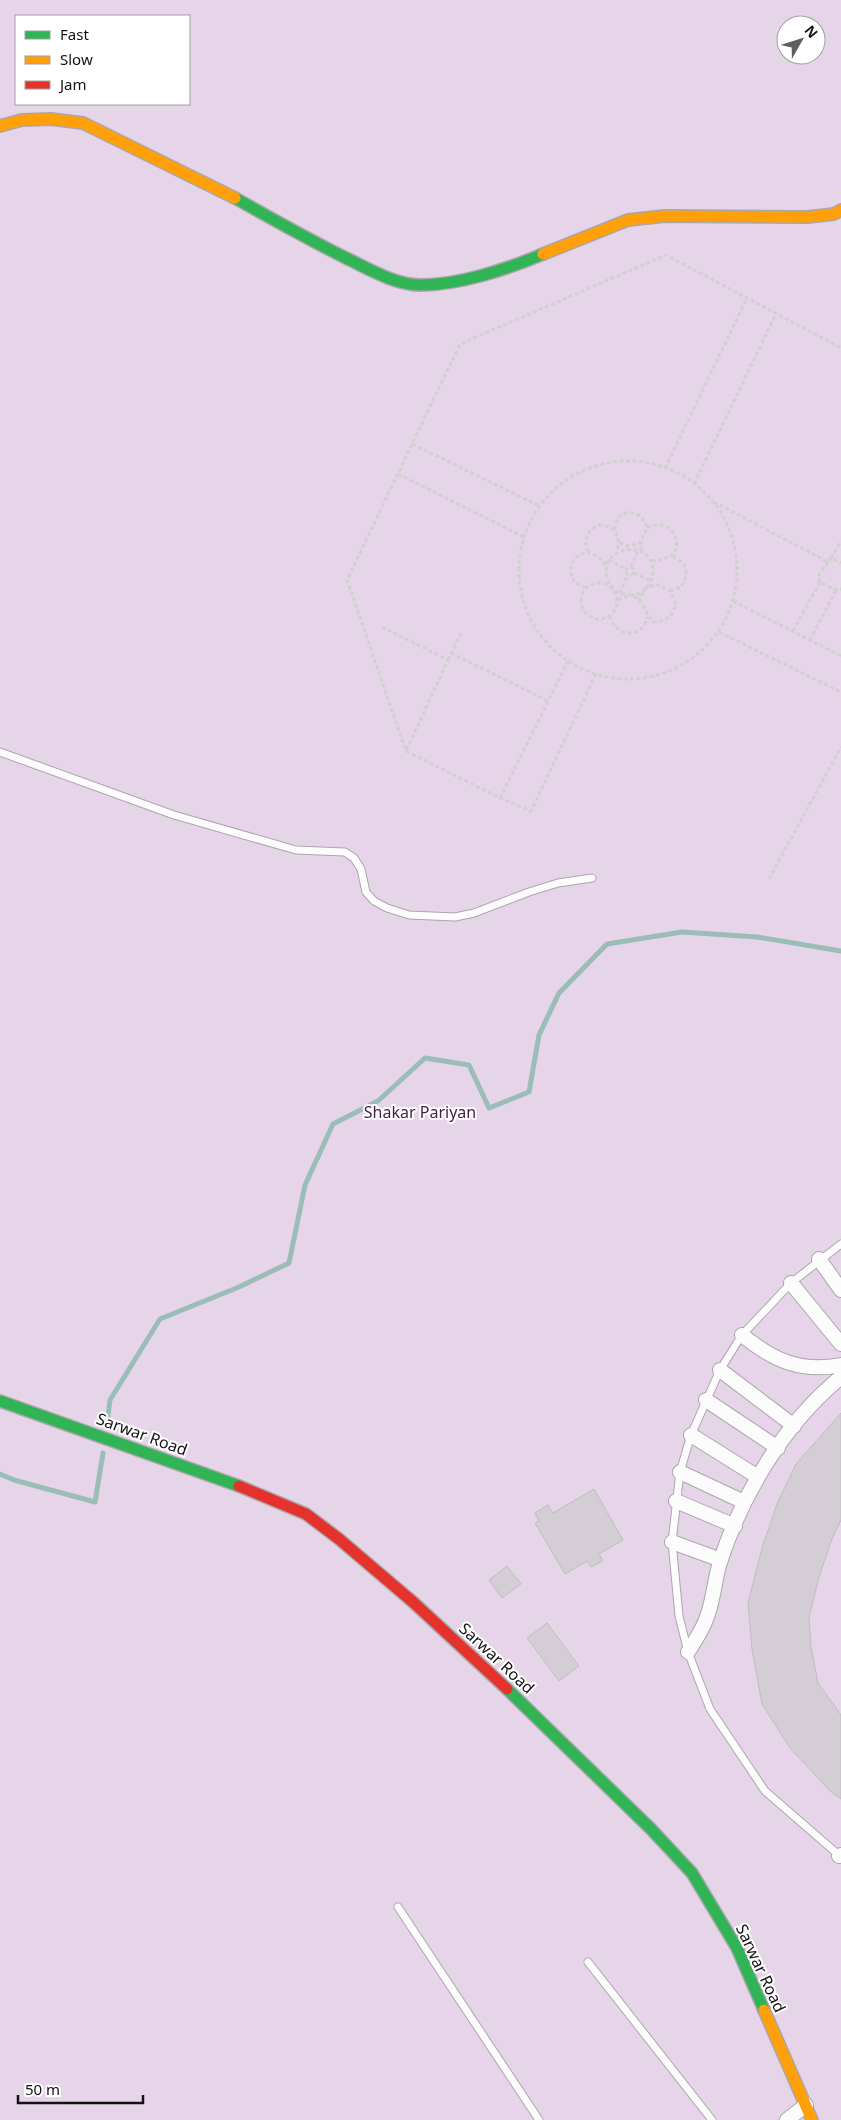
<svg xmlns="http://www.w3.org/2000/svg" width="841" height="2120" viewBox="0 0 841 2120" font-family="'Noto Sans',sans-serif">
<rect width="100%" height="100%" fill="#eeeaef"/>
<!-- green -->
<path fill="#e6d5e8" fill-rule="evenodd" d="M0 0H841V2120H0ZM16 16H189V104H16ZM786 25H816V55H786Z"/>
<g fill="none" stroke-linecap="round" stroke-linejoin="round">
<!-- stream -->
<path stroke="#9bbdb8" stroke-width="5" d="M107 1423 110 1400 160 1319 239 1287 289 1263 305 1185 333 1124 378 1101 425 1058 469 1065 489 1108 529 1092 539 1035 559 993 607 944 682 932 757 937 841 951
M0 1474 14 1480 95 1502 103 1453"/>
</g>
<!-- building -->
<path fill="#d4cdd5" stroke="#bfbcbf" d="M841 1413V1520L832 1539 819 1577 809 1617 811 1647 818 1683 841 1715V1799L830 1791 790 1748 762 1704 752 1649 748 1603 762 1548 777 1504 796 1464Z
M594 1489 623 1540 599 1554 603 1561 591 1567 587 1561 565 1574 535 1523 539 1521 535 1513 548 1505 553 1513Z
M507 1566 521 1584 502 1598 489 1580Z
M547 1623 579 1666 559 1681 527 1638Z"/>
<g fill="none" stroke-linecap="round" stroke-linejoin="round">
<!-- lane casing -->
<g stroke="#aaa7aa" stroke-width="9">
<path id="lane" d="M0 752 174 815 296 850 345 852 354 858 361 869 366 892 374 901 387 908 409 915 455 917 474 913 529 892 558 883 592 878
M840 1856 765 1791 710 1709 688 1652 679 1616 672 1542 680 1472 691 1435 720 1370 742 1335 791 1283 841 1244
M398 1907 539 2120
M588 1962 712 2120"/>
</g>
<!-- street casing -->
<g stroke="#aaa7aa" stroke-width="16">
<path id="street" d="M819 1259 841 1290
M791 1283 841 1344
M742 1335C773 1360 800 1373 841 1365
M720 1370 794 1426
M706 1400 778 1448
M691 1435 758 1477
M680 1472 744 1502
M676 1501 735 1526
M672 1542 721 1560
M688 1652C694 1642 701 1632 705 1622 714 1602 714 1579 721 1559 744 1491 785 1423 841 1377
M839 1856 841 1855
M787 2120 806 2105"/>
</g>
<!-- fast casing -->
<g stroke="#aaa7aa" stroke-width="14">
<path id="fast" d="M235 198C272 219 308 239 346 258 369 269 395 285 421 285 459 285 508 269 543 254
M0 1401 239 1486
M507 1689 651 1829 692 1873 737 1948 764 2010"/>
</g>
<!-- slow casing -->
<g stroke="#aaa7aa" stroke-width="14">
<path id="slow" d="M0 126 22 120 51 119 83 123 235 198
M543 254 628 220 665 216 808 217 834 214 841 210
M764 2010 812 2120"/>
</g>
<!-- jam casing -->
<g stroke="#aaa7aa" stroke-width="14">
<path id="jam" d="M239 1486 306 1514 339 1539 413 1602 507 1689"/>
</g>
<!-- path -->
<path stroke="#d1d0d1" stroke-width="3" stroke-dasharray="4 2.5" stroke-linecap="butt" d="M412 444 540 506
M519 570a109 109 0 1 1 218 0a109 109 0 1 1-218 0Z
M665 468 747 298
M398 474 524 537
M694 484 776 314
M714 502 828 562 831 558 841 563
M647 528C667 517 684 537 673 555L658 561 650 560
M615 530C615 507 642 507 647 528L640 543 627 546 619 542
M642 541 640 547 642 552
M589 552C582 541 587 530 599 525 614 525 623 538 616 552
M831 558 841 541
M609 560 626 569
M828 562 818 576 820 582 836 590 841 589
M626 571a4 4 0 1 1 8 0a4 4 0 1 1-8 0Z
M631 567 638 550
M634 573 651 581
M581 601a18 18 0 1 1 36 0a18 18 0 1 1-36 0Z
M586 588 575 583C566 569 572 554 589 552L603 560 606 568
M670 591 681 587C690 575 687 559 671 557
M620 593 628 574
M618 600C627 595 638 596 646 589 650 584 653 578 653 571 652 534 590 549 610 584 617 598 631 591 639 600 644 605 647 615 653 622H659L670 617 676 605 670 591 656 584 645 589 639 600
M733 601 841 656
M610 616C615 637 643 640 647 617
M382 627 448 660 406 751
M793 631 820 582
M719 632 841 692
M810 640 836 590
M451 653 548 701
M448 660 461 633
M596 674 531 811 500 798 406 751 347 580 460 344 666 255 841 348
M500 798 568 661
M769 879 841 747"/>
<!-- lane -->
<use href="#lane" stroke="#fcfcfd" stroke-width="7"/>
<!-- street -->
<use href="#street" stroke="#fcfcfd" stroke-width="14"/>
<!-- fast -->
<use href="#fast" stroke="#30b455" stroke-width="11"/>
<!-- slow -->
<use href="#slow" stroke="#ff9f0a" stroke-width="11"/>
<!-- jam -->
<use href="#jam" stroke="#e5322d" stroke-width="11"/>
</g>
<g text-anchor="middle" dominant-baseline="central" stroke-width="4" stroke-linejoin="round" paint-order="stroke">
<!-- park labels -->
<g font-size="16" fill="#452049" stroke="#fff">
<text x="420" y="1112">Shakar Pariyan</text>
</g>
<!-- street labels -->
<g font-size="16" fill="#131113" stroke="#fff">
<text transform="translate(142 1434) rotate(20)">Sarwar Road</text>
<text transform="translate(497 1658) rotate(43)">Sarwar Road</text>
<text transform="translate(761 1968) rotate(65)">Sarwar Road</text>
</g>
</g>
<!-- legend -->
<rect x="15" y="15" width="175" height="90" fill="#ffffff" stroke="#a1a0a1"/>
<rect x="25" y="31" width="25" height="8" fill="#30b455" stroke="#a1a0a1"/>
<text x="60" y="40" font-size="15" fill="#131113">Fast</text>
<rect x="25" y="56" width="25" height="8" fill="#ff9f0a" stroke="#a1a0a1"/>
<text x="60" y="65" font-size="15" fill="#131113">Slow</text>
<rect x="25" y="81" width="25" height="8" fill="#e5322d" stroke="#a1a0a1"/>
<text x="60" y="90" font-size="15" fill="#131113">Jam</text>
<!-- north arrow -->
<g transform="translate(801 40) rotate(51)"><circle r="24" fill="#ffffff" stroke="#a1a0a1"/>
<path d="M0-4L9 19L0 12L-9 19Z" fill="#605d60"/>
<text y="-8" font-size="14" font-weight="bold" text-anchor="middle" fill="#131113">N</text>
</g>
<!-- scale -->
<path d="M18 2095v8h125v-8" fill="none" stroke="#131113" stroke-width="2.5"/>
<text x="25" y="2095" font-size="15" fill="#131113" stroke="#ffffff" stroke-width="4" paint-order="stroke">50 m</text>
</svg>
